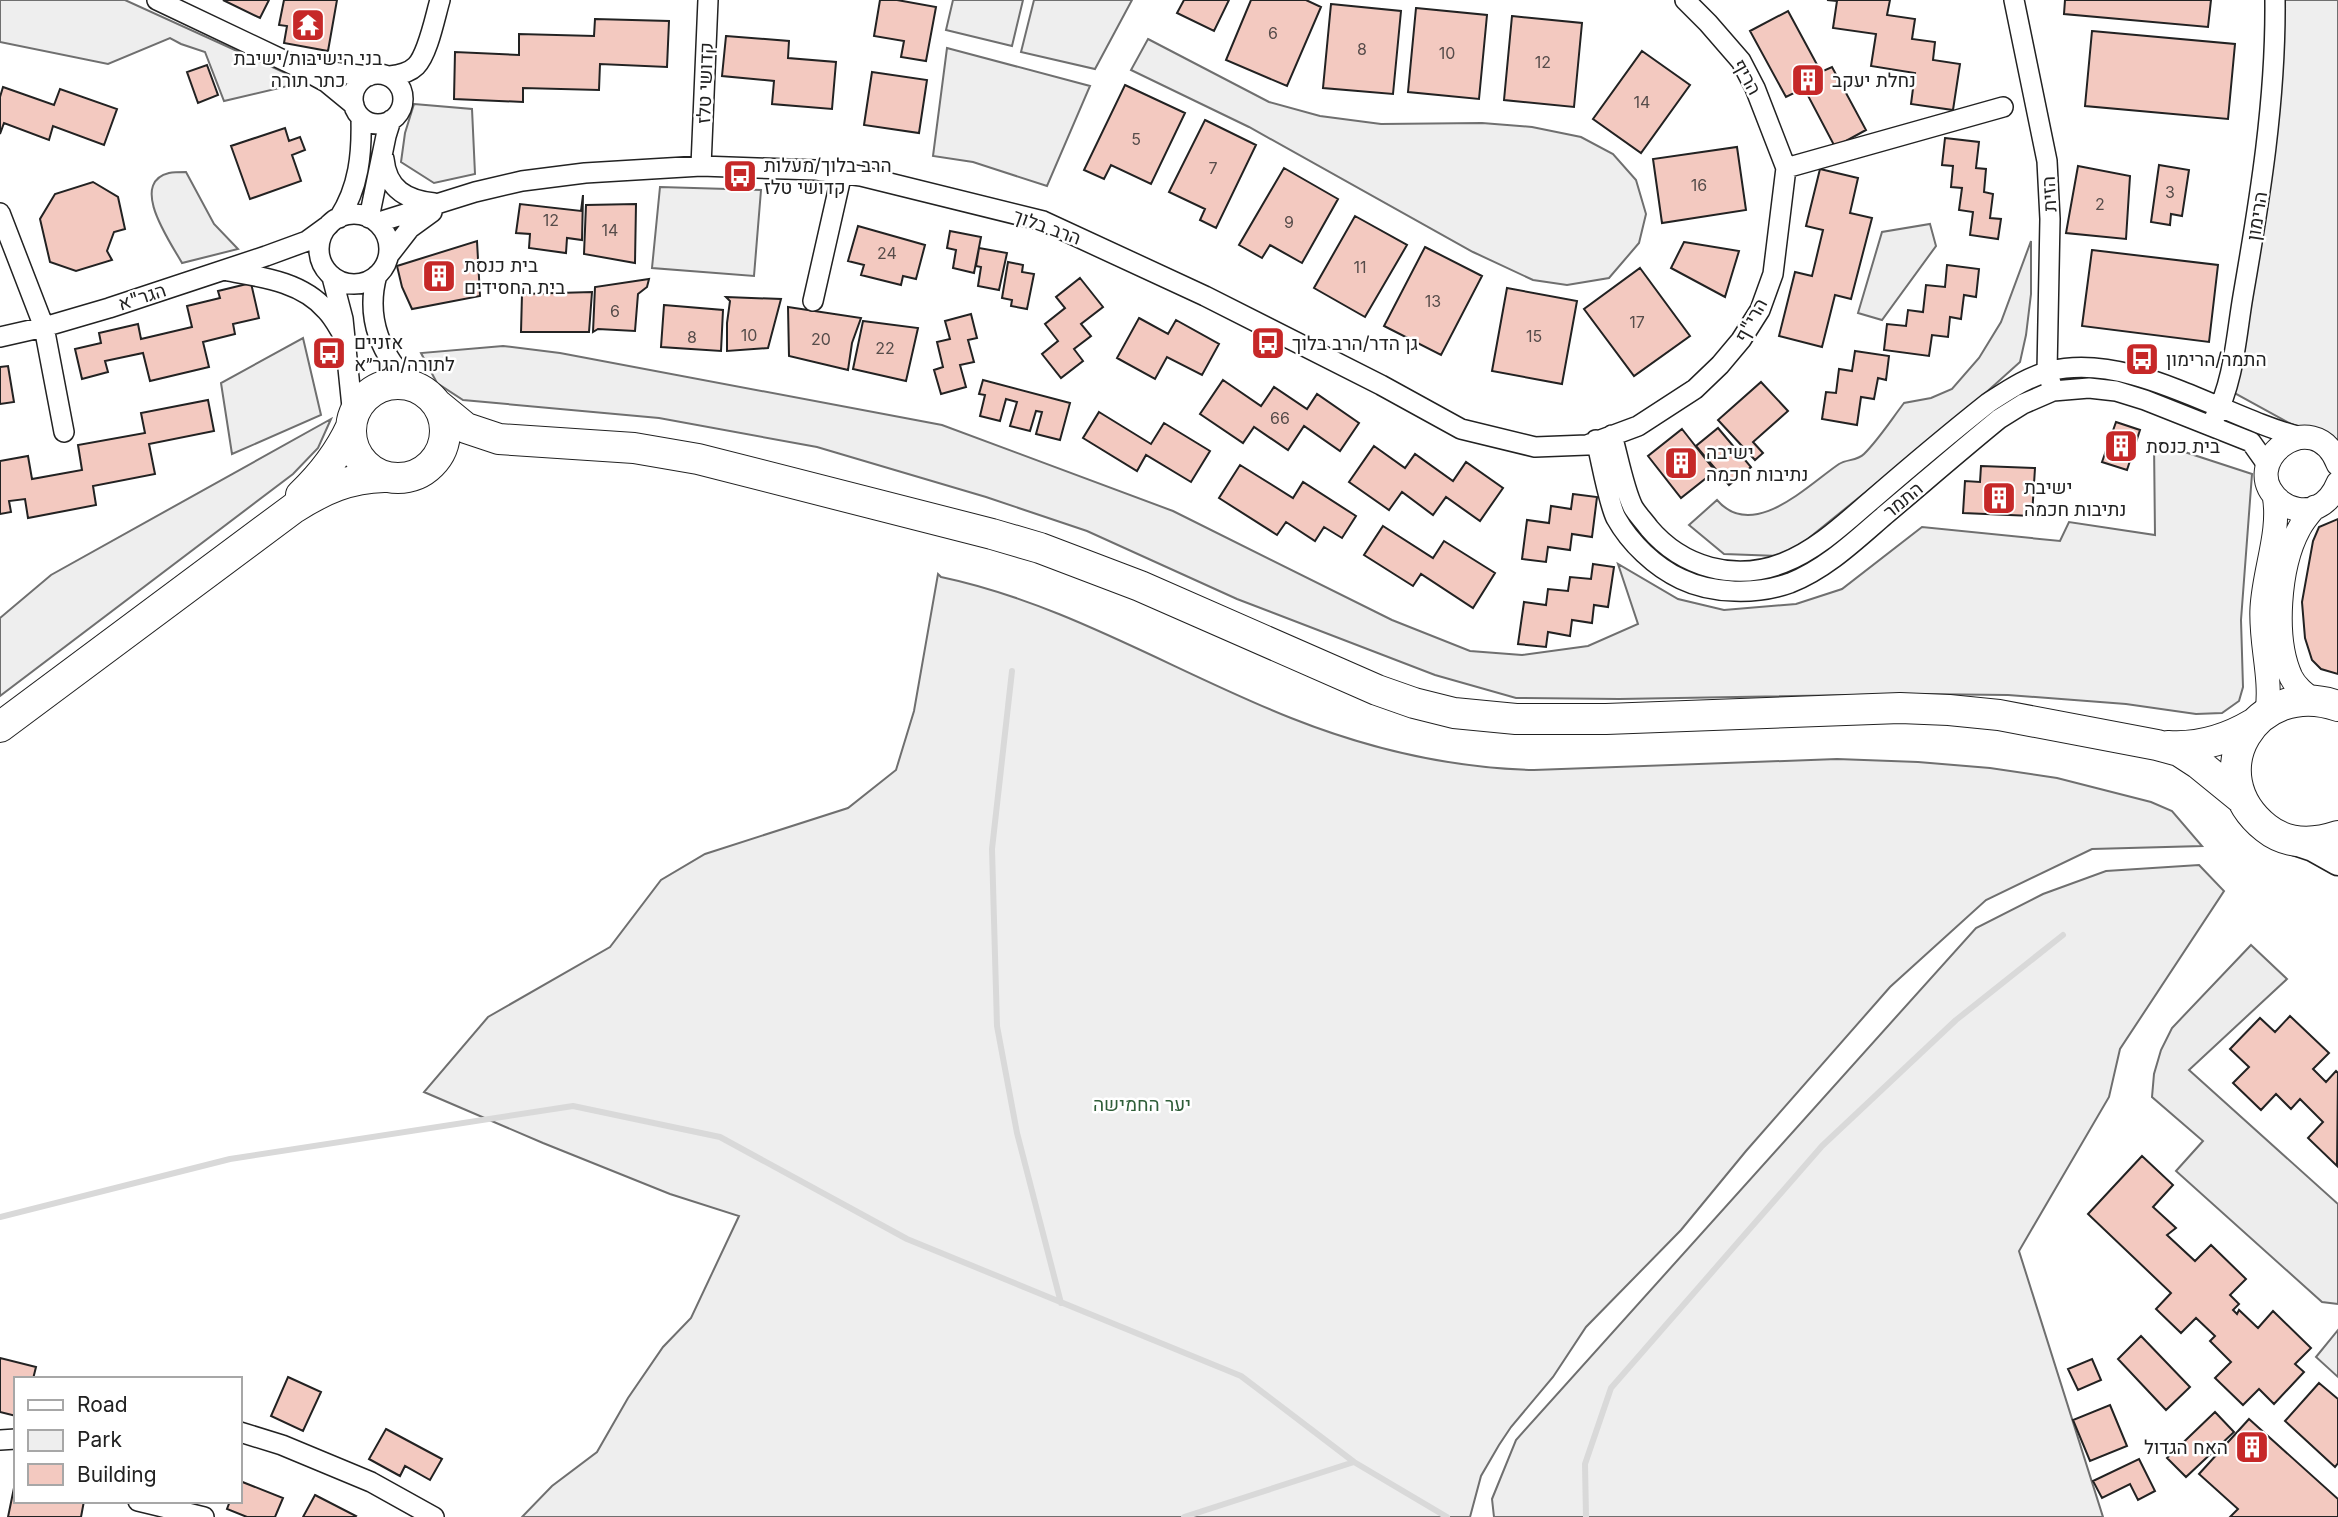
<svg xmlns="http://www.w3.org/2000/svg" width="2338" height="1517" viewBox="0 0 2338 1517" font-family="Inter,Heebo,sans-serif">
<rect width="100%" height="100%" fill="#fff"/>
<!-- green -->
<path fill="#eee" stroke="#6f6f6f" stroke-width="2" d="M0 0H125L305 82 224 101 205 52 181 44 170 38 108 64 0 42Z
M953 0H1023L1012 46 946 30Z
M1034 0H1132L1095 69 1021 52Z
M2275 0H2338V440L2291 424 2227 389Z
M1148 39 1269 102 1320 116 1381 124 1482 123 1532 127 1581 137 1613 154 1636 180 1646 214 1639 243 1609 278 1567 285 1533 280 1473 252 1249 127 1131 70Z
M947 48 1090 86 1047 186 973 162 933 156Z
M414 104 472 109 475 174 434 183 401 162 405 133Z
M186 172 214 224 238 249 182 263C171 243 128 183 169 173 174 172 181 172 186 172Z
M660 187 761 190 754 276 652 268Z
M1930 224 1936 246 1882 320 1858 313 1882 232Z
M2031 241V294L2026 335 2020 362 1961 415 1804 542 1779 556 1724 554 1689 525 1717 500C1753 542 1808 485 1839 464 1847 459 1857 461 1864 454 1879 439 1891 420 1904 403L1931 398 1952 389 1979 358 2001 322Z
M303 338 321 415 232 454 221 383Z
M503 346 560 353 942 425 1173 511 1392 620 1470 651 1522 655 1588 646 1638 624 1618 564 1678 599 1724 610 1796 604 1842 589 1922 527 2060 541 2069 522 2155 535 2154 442 2252 474 2241 620 2243 687 2239 701 2222 713 2196 714 2126 704 2008 695 1916 694 1619 699 1516 698 1435 675 1237 599 1087 531 986 497 817 447 659 418 463 400 437 383 421 353Z
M331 419 318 448 293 474 0 696V618L51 575Z
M938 574 941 577C1065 603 1175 672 1291 718 1369 749 1451 768 1534 770L1837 759 1918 762 1990 768 2057 778 2151 802 2172 811 2202 846 2092 849 1986 900 1890 987 1746 1151 1681 1230 1586 1327 1553 1377 1511 1427 1499 1445 1481 1476 1470 1517H522L552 1486 597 1452 628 1398 663 1347 691 1318 739 1216 670 1194 543 1143 424 1092 488 1017 610 947 661 880 705 854 848 808 896 770 914 711Z
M2199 865 2224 891 2120 1049 2109 1097 2019 1251 2103 1517H1494L1492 1499 1516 1440 1976 928 2043 894 2106 871Z
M2338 1330V1377L2316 1357Z"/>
<!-- parking -->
<path fill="#ededed" stroke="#6f6f6f" stroke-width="2" d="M2251 945 2287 979 2189 1070 2338 1204V1304L2322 1302 2176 1171 2203 1141 2152 1097 2154 1074 2161 1050 2172 1028Z"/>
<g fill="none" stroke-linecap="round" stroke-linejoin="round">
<!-- stream -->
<path stroke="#d9d9d9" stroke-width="6" d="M1012 671 992 849 997 1026 1017 1133 1061 1303
M0 1217 230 1159 573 1106 720 1137 907 1239 1241 1376 1354 1462 1447 1517
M1184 1517 1354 1462
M1586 1517 1585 1464 1611 1388 1822 1146 1956 1020 2063 935"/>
</g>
<!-- building -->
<path fill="#f3c9c0" stroke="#222" stroke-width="2" d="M223 0H269L260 18Z
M284 0H337L328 51 284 43 287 26 279 25Z
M880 0H897L936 7 926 61 901 57 904 41 874 36Z
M1184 0H1229L1214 31 1177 13Z
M1251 0H1306L1321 7 1287 86 1226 60Z
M1827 0H1890L1887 15 1915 19 1912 39 1935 42 1933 60 1960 64 1953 110 1911 104 1915 73 1871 66 1876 34 1833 28 1837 1Z
M2065 0H2211L2208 27 2064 14Z
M1331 4 1401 11 1393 94 1323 88Z
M1416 8 1487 15 1479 99 1408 92Z
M1788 11 1821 72 1832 67 1866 130 1835 147 1804 88 1786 97 1750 31Z
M1512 16 1582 23 1574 107 1504 100Z
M595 19 669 21 667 67 600 64 599 90 523 88V102L454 99 455 52 519 55V34L594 36Z
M2092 31 2235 44 2228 119 2085 106Z
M726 36 789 41 788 58 836 62 832 109 772 104 774 81 722 76Z
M1642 51 1690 85 1641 153 1593 119Z
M207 65 218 95 198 103 187 72Z
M872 72 927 80 919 133 864 125Z
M1125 85 1185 113 1151 184 1111 165 1104 179 1084 170Z
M3 87 54 105 60 89 117 109 104 145 53 126 49 140 4 123 0 134V97Z
M1205 120 1256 145 1216 228 1200 220 1205 209 1169 192Z
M285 128 289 141 300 137 305 150 292 155 301 181 250 199 231 146Z
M1945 138 1979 142 1976 168 1986 169 1984 192 1993 194 1990 218 2001 219 1998 239 1970 235 1973 212 1959 210 1962 188 1951 187 1953 166 1942 165Z
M1737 147 1746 210 1662 223 1653 159Z
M2159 165 2189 170 2182 216 2171 214 2170 225 2151 222Z
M2078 166 2130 176 2126 239 2066 233Z
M1284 168 1338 199 1302 263 1270 245 1262 258 1239 245Z
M1820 169 1858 178 1850 213 1872 218 1851 299 1835 295 1822 347 1779 336 1795 272 1812 276 1823 230 1806 226Z
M93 182 118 197 125 229 114 232 107 251 112 260 76 271 50 262 40 219 55 194Z
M583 195 582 240 567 238 566 253 529 248 530 234 516 233 520 204 581 211Z
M636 204 635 263 584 254 586 205Z
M1355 216 1407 245 1365 317 1314 288Z
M858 226 925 245 916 279 903 276 901 285 861 275 864 265 848 261Z
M950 231 981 237 974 273 953 268 956 250 947 248Z
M477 241 480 296 412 309 402 287 397 266Z
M1684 242 1739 251 1725 297 1671 268Z
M1425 247 1482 276 1441 355 1384 326Z
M979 248 1007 253 999 290 978 286 981 267 976 266Z
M2092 250 2218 265 2209 342 2082 326Z
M1008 262 1023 265 1022 272 1034 274 1027 309 1011 306 1012 300 1002 298Z
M1947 265 1979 269 1976 297 1964 295 1961 319 1950 317 1948 337 1932 335 1929 356 1884 350 1887 324 1906 326 1908 310 1923 312 1926 285 1945 287Z
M1640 268 1690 336 1634 376 1584 309Z
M1080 278 1103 307 1081 324 1091 336 1074 349 1083 361 1061 378 1042 354 1058 341 1045 324 1065 308 1056 297Z
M649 279 647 287 638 294 635 331 598 329 593 332 595 287Z
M251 283 259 318 233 324 235 334 203 342 209 367 150 381 143 353 105 361 108 372 82 379 75 349 101 343 99 333 138 324 141 339 192 327 187 306 220 298 218 291Z
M1507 288 1577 301 1562 384 1492 371Z
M592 292 589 332H521L522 294Z
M726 297 781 299 768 348 727 351V323L730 301Z
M664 305 723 310 721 351 661 347Z
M788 307 861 318 852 343 848 370 789 356Z
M971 314 977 338 968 340 974 362 960 365 966 387 941 394 934 370 943 367 937 342 950 339 945 321Z
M1139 318 1168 334 1176 320 1219 344 1202 375 1167 357 1155 379 1117 358Z
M863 321 918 328 906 381 853 369Z
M1855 351 1889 356 1886 380 1878 378 1874 399 1861 397 1857 425 1822 419 1826 392 1836 393 1839 369 1852 371Z
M8 366 14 402 0 404V367Z
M983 380 1070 403 1060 440 1036 434 1042 412 1036 411 1030 431 1010 426 1017 402 1006 399 1000 421 980 416 985 395 979 394Z
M1223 380 1261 406 1274 387 1307 409 1317 394 1359 423 1340 451 1304 426 1288 450 1254 427 1243 443 1200 414Z
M1761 382 1788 411 1753 442 1763 453 1755 460 1718 420Z
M208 400 214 431 149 444 155 474 93 486 96 505 28 518 25 499 9 501 11 512 0 514V461L28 456 32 479 82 470 78 445 145 433 141 413Z
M1099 412 1151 444 1164 423 1210 451 1191 482 1146 455 1137 471 1083 438Z
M2116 422 2140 430 2127 470 2102 462Z
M1718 428 1751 467 1729 485 1696 446Z
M1682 429 1715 471 1681 498 1648 456Z
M1374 446 1405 468 1415 454 1453 481 1466 462 1503 488 1480 521 1446 497 1433 515 1402 492 1389 510 1349 482Z
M1240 465 1293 498 1303 482 1356 516 1342 538 1324 527 1315 541 1286 522 1277 535 1219 498Z
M1981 466 2035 468 2032 516 1963 513 1965 481 1980 482Z
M1573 494 1597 497 1592 537 1572 534 1570 550 1548 547 1546 562 1522 559 1527 520 1549 523 1551 506 1571 509Z
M2338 519V674L2321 669 2312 660 2305 638 2302 602 2313 541 2319 527Z
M1383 526 1433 558 1444 541 1495 573 1473 608 1421 574 1413 586 1364 555Z
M1593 564 1614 567 1608 607 1594 605 1592 623 1572 620 1570 636 1548 632 1546 647 1518 644 1524 602 1546 605 1548 589 1568 591 1570 577 1591 579Z
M2290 1016 2329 1053 2313 1069 2326 1082 2336 1071 2338 1073 2337 1166 2308 1138 2323 1122 2300 1099 2291 1109 2276 1094 2261 1110 2233 1083 2249 1067 2230 1049 2260 1018 2275 1032Z
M2142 1156 2173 1185 2153 1207 2176 1228 2167 1235 2195 1261 2211 1245 2246 1279 2230 1295 2239 1304 2233 1310 2237 1314 2239 1310 2258 1328 2273 1311 2311 1348 2295 1364 2304 1372 2274 1404 2259 1389 2243 1405 2215 1378 2231 1362 2210 1341 2215 1336 2196 1318 2181 1333 2156 1309 2171 1293 2088 1214Z
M2141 1336 2190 1387 2166 1410 2118 1359Z
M0 1358 36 1367 33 1379H16V1416L0 1412Z
M2092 1359 2101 1380 2078 1390 2068 1369Z
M288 1377 321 1392 303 1431 271 1416Z
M2319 1383 2338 1399V1463L2335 1467 2285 1421Z
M2110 1405 2127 1446 2090 1461 2073 1420Z
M2215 1412 2234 1432 2186 1477 2167 1458Z
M2249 1419 2338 1499V1517H2230L2238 1509 2199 1474Z
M386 1429 442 1459 430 1480 405 1466 400 1476 369 1459Z
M2139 1459 2155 1491 2138 1500 2130 1484 2102 1498 2093 1481Z
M240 1481 283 1498 275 1517H247L227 1509 230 1501H240Z
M15 1483 16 1501H84L81 1517H8Z
M315 1495 356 1516 355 1517H303Z"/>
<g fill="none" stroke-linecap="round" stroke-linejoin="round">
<!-- minor casing -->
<g stroke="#222" stroke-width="22">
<path id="minor" d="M157 0 300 68 326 82 354 105
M2014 0 2047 161 2050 219 2047 372 2051 383
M312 70 369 76
M353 99a25 25 0 1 1 50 0a25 25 0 1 1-50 0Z
M390 76C399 75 409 73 416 66 428 54 435 17 440 0
M384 159C387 189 406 200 434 203
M701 166 708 0
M1786 168 2003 107
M0 213 44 327 64 432
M319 249a35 35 0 1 1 70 0a35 35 0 1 1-70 0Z
M339 218C359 187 362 154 361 118
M369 218 386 136 391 120
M379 222 475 192 522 181 585 173 701 166 816 170 861 176 1043 221 1205 296 1381 385 1461 429 1535 447 1587 445 1638 426 1695 389 1720 365 1741 340 1760 310 1773 274 1786 168 1755 88 1741 61 1708 23 1685 0
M389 255 410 228 432 212
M228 271C262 277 302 282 326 310 334 318 339 329 345 338
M377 275C365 318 381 357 413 386
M332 277 343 319 353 417
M813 301 842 173
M0 337 44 327 109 308 266 256 307 241 329 225
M2214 419C2234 382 2236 337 2243 296 2260 198 2276 100 2275 0
M1612 435C1618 456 1624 489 1633 507 1637 514 1644 521 1649 528 1682 567 1734 582 1783 563 1817 550 1846 522 1874 498 1911 466 1949 434 1988 403 2007 391 2027 377 2050 371 2131 351 2224 418 2301 437
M1596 440C1601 459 1608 502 1616 518 1630 543 1655 567 1681 579 1712 594 1757 595 1790 583 1826 569 1856 540 1885 515 1923 483 1961 450 1999 419L2023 404 2053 391 2089 388 2116 391 2145 400 2251 442 2268 466
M240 1432 282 1445 371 1482 434 1517
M0 1440 16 1439
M138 1501 204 1517"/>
</g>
<!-- tertiary casing -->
<g stroke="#222" stroke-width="25">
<path id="tertiary" d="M2338 464C2314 401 2233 464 2281 502 2291 510 2305 512 2317 507 2328 502 2334 493 2338 483
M2313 700C2304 693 2296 687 2291 677 2273 638 2279 566 2299 529 2303 521 2309 514 2315 507
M2267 712C2272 677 2260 643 2262 608 2264 570 2281 531 2274 495"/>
</g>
<!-- secondary casing -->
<g stroke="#222" stroke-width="29">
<path id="secondary" d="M2295 842 2313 848 2338 862"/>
</g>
<!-- primary casing -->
<g stroke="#222" stroke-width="32">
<path id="primary" d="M351 431a47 47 0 1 1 94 0a47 47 0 1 1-94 0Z
M438 405 466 428 499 439 634 448 698 459 992 534 1040 548 1140 586 1377 690 1414 703 1454 713 1516 719H1606L1900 708 1949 710 1999 715 2157 745 2179 751 2199 764 2242 799
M301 495C322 475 339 453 351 427
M2338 706C2255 677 2198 774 2266 828 2287 845 2314 844 2338 836
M0 727 294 508C324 489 349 478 384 477
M2168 746C2199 748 2226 740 2253 724"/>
</g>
<!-- minor -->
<use href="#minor" stroke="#fff" stroke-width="19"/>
<!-- tertiary -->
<use href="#tertiary" stroke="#fff" stroke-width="23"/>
<!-- secondary -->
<use href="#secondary" stroke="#fff" stroke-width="26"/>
<!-- primary -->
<use href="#primary" stroke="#fff" stroke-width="30"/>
</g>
<!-- icons -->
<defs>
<g id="temple-square" transform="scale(1.75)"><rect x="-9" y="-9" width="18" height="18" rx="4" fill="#c62828" stroke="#fff"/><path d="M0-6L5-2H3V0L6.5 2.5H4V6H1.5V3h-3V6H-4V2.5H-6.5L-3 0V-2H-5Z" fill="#fff"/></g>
<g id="building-square" transform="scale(1.75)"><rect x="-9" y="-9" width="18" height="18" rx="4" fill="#c62828" stroke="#fff"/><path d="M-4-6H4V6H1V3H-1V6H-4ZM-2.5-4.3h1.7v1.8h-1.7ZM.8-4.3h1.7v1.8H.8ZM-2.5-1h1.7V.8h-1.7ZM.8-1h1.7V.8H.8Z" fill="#fff"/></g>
<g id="bus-square" transform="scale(1.75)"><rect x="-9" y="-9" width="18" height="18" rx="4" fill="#c62828" stroke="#fff"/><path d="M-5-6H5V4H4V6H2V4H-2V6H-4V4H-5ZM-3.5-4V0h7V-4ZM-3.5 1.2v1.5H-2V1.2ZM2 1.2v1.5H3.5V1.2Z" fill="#fff"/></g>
</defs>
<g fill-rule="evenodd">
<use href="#temple-square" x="308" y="25"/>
<use href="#building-square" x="1808" y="80"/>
<use href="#bus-square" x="740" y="176"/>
<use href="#building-square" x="439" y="276"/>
<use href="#bus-square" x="1268" y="343"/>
<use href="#bus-square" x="329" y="353"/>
<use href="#bus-square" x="2142" y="359"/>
<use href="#building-square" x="2121" y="446"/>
<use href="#building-square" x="1681" y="463"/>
<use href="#building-square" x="1999" y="498"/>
<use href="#building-square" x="2252" y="1447"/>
</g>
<g text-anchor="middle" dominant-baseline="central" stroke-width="5" stroke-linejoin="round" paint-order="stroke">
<!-- number labels -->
<g font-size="16" fill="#564c4a">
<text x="1273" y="33">6</text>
<text x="1362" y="49">8</text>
<text x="1447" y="53">10</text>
<text x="1543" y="62">12</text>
<text x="1642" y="102">14</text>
<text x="1136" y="139">5</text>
<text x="1213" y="168">7</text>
<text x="1699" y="185">16</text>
<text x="2170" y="192">3</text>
<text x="2100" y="204">2</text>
<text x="551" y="220">12</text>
<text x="1289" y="222">9</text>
<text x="610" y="230">14</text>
<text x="887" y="253">24</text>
<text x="1360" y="267">11</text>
<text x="1433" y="301">13</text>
<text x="615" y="311">6</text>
<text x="1637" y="322">17</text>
<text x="749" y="335">10</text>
<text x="1534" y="336">15</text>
<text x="692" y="337">8</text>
<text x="821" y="339">20</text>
<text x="885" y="348">22</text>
<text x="1280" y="418">66</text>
</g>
<!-- poi labels -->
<g font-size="19" fill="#222" stroke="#fff" text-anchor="start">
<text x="308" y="58" text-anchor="middle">בני הישיבות/ישיבת<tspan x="308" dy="22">כתר תורה</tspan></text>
<text x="1832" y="80">נחלת יעקב</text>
<text x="764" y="165">הרב בלוך/מעלות<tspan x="764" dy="22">קדושי טלז</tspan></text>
<text x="464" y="265">בית כנסת<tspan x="464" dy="22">בית החסידים</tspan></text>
<text x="354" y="342">אזניים<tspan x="354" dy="22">לתורה/הגר״א</tspan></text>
<text x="1292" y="343">גן הדר/הרב בלוך</text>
<text x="2166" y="359">התמר/הרימון</text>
<text x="2146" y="446">בית כנסת</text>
<text x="1706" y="452">ישיבה<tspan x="1706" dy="22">נתיבות חכמה</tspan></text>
<text x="2024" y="487">ישיבת<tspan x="2024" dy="22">נתיבות חכמה</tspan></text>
<text x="2228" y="1447" text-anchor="end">האח הגדול</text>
</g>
<!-- street labels -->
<g font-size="19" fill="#222" stroke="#fff">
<text transform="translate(1747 77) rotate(61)">הריף</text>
<text transform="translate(705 83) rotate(-88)">קדושי טלז</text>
<text transform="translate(2049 194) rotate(-93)">הזית</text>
<text transform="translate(2257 216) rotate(-81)">הרימון</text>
<text transform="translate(1047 227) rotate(20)">הרב בלוך</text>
<text transform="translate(142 297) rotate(-18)">הגר"א</text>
<text transform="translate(1751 320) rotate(-61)">הרי"ף</text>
<text transform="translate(1903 500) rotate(-40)">התמר</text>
</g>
<!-- park labels -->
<g font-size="19" fill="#2f5e38" stroke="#fff">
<text x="1142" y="1104">יער החמישה</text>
</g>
</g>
<!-- legend -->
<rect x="14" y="1377" width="228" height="126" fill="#ffffff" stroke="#a7a7a7" stroke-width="2"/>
<rect x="28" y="1400" width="35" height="10" fill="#ffffff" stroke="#a7a7a7" stroke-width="2"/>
<text x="77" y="1412" font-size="21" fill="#222222">Road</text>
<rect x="28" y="1430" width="35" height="21" fill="#eeeeee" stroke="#a7a7a7" stroke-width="2"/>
<text x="77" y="1447" font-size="21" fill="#222222">Park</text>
<rect x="28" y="1464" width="35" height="21" fill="#f3c9c0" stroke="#a7a7a7" stroke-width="2"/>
<text x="77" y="1482" font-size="21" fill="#222222">Building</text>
</svg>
